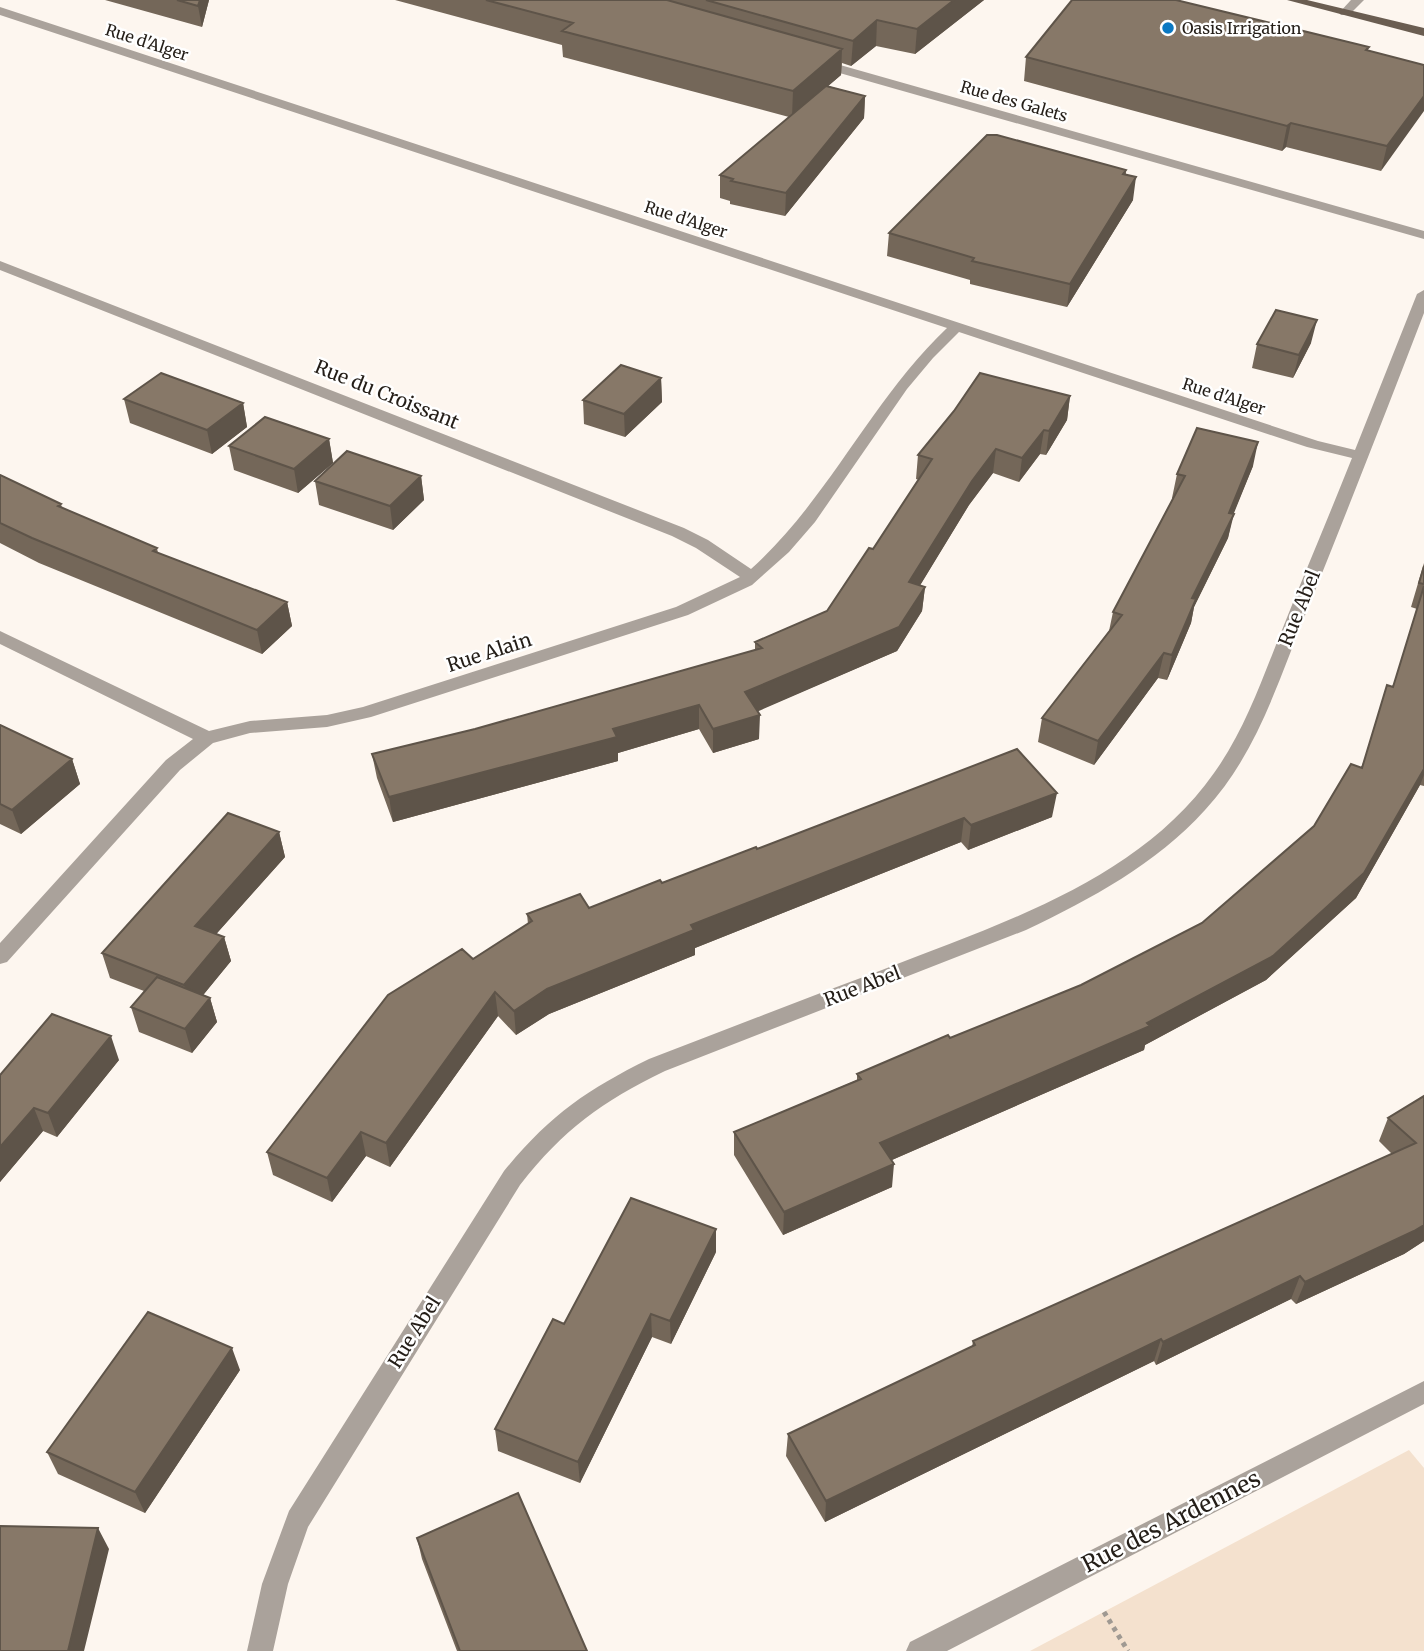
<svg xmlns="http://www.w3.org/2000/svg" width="1424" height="1651" viewBox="0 0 1424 1651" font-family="Merriweather,serif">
<rect width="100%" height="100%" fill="#fdf6ef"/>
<!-- green -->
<path fill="#f4e1ce" d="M1409 1450 1424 1468V1651H1030Z"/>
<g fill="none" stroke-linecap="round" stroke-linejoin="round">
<!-- path -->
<path stroke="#9f9992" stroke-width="5" stroke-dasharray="4.5 4.5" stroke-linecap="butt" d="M1104 1612 1128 1651"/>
<!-- service -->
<path fill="#aaa29b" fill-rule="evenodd" d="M1351 0H1364L1349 15H1341L1339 13Z"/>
<!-- minor -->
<path fill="#aaa29b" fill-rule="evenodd" d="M0 7 1318 441 1355 450 1417 294 1424 290V313C1386 412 1348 509 1308 608 1279 678 1258 753 1205 810 1156 864 1091 899 1026 930L665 1071C601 1102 564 1129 520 1185L308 1527 288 1584 273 1651H247L262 1584 289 1511 504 1171C549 1116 586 1090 649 1059 727 1029 804 999 882 970 999 924 1138 881 1214 773 1245 730 1262 679 1282 630 1305 572 1329 516 1352 458L1307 447 959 332 933 358 907 389 815 522 789 552 752 585 688 615 371 717 327 727 250 733 213 743 180 770 7 962 0 964V943L166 760 193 739 0 644V631L209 731 250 721 327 715 363 707 676 607 740 577 696 548 672 536 0 270V261L684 528 708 540 751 569C829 499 871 400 947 328L0 15Z
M819 59 1424 231V239L815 66V60Z
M1424 1381V1404L947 1651H906L910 1642Z"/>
<!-- primary -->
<path fill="#6a5d51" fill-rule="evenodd" d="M1287 0H1307L1424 28V36Z"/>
</g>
<!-- wall -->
<path fill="#746759" d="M105 0H209L202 27Z
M395 0H984L915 54 876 46 851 66 842 63 841 75 828 86 865 96 864 118 785 216 730 204V201L720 198V175L789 117 563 57 562 45Z
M1368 51 1424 65 1381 171 1286 147 1282 151 1024 81 1026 57Z
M1126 170V174L1133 200 1067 307 970 284V280L887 256 889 233Z
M1311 343 1293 378 1252 368 1257 344Z
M661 378 662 402 625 437 584 424 583 400Z
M1070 396 1067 420 1046 455 1040 454 1019 482 993 473 969 505 920 585 925 587 922 611 897 651 757 711 759 739 713 753 699 729 618 753V761L393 822 377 778 372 754 475 729 755 650V642L827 611 873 549 919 480 916 479 918 455Z
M124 399 243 403 247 427 212 454 130 423Z
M329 439 333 463 298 493 234 470 229 446Z
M1253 466 1233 514 1228 538 1194 607 1191 623 1167 680 1158 678 1094 765 1038 742 1042 718 1109 631 1113 612 1173 498H1172L1177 474Z
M0 475 61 504 62 508 157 548 158 553 287 602 292 626 262 654 39 563 0 543Z
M421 476 424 500 393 530 319 505 315 481Z
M1424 563V786L1420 785 1356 898 1266 980 1145 1045 1144 1050 892 1160V1187L783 1235 734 1155V1132L857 1080V1074L950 1038 1081 985 1202 923 1314 826 1361 768 1393 687 1417 609 1411 607Z
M0 725 72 759 80 784 21 834 0 824Z
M1017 749 1052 817 968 850 961 842 695 948V955L549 1014 516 1035 498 1016 390 1167 366 1156 332 1202 273 1175 267 1152 473 959 528 924 527 914 589 908 757 849Z
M279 832 285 857 216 934 224 937 231 961 203 995 210 998 217 1022 192 1053 139 1032 131 1007 144 991 110 978 102 953Z
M119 1060 57 1137 43 1131 0 1182V1075Z
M1424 1096V1241L1404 1254 1296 1304 1291 1299 1156 1365 1154 1361 825 1522 786 1456 788 1434 972 1347 973 1341 1392 1154 1379 1141 1388 1118Z
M716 1252 671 1344 652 1337 580 1483 498 1451 495 1429 564 1324Z
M240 1370 145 1513 58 1474 47 1452Z
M417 1538 587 1651H457L422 1559Z"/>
<!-- shaded-wall -->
<path fill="#5e5449" d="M200 0H209L202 27 198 6Z
M954 0H984L915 54 917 29Z
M877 20 876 46 851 66 853 41Z
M842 49 841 75 792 117 793 91Z
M865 96 864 118 785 216 786 193Z
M1424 96V111L1381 171 1387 146Z
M1291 123 1286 147 1282 151 1287 126Z
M1136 177 1133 200 1067 307 1070 284Z
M1317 320 1311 343 1293 378 1299 355Z
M661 378 662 402 625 437 624 414Z
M1070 396 1067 420 1046 455 1049 431Z
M243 403 247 427 212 454 207 430Z
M1044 430 1040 454 1019 482 1022 458Z
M329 439 333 463 298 493 294 469Z
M1258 442 1253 466 1232 518 1234 514 1228 538 1194 607 1191 623 1167 680 1172 655 1192 598Z
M996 449 993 473 969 505 907 607 909 582 972 481Z
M421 476 424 500 393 530 390 506Z
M925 587 922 611 897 651 745 717V692Z
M287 602 292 626 262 654 257 630Z
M1164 653 1158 678 1094 765 1098 741Z
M699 705V729L618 753V761L393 822 389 797 613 729Z
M760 715 759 739 713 753V729Z
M72 759 80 784 21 834 12 810Z
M1424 769V775L1420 785 1356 898 1266 980 1145 1045 1144 1050 878 1166 880 1143 1147 1023Z
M1057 793 1052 817 968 850 971 825Z
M964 818 961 842 695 948V955L549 1014 516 1035 514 1011 547 989 691 925Z
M279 832 285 857 202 950 195 926Z
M224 937 231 961 191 1010 184 985Z
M495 992 498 1016 390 1167 386 1143Z
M210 998 217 1022 192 1053 185 1029Z
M111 1036 119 1060 57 1137 48 1113Z
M34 1108 43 1131 0 1182V1147Z
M361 1132 366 1156 332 1202 327 1178Z
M894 1164 892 1187 783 1235 784 1212Z
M1424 1225V1241L1404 1254 1296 1304 1305 1282Z
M716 1229V1252L671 1344 670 1321Z
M1300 1276 1291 1299 1156 1365 1163 1342Z
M651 1314 652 1337 580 1483 578 1462Z
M1161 1339 1154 1361 825 1522 826 1501Z
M232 1348 240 1370 145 1513 135 1492Z
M98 1528 109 1549 84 1651H68Z"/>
<!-- building -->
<path fill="#877868" stroke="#5e5449" stroke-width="2" d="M177 0H200L198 6Z
M486 0H667L842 49 793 91 562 31 573 23Z
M706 0H954L917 29 877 20 853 41Z
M1072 0H1176L1369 47 1366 50 1424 65V96L1387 146 1291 123 1287 126 1026 57Z
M826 86 865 96 786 193 731 181 733 179 720 175Z
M987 135H997L1126 170 1123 174 1136 177 1070 284 972 261 974 258 889 233Z
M1276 310 1317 320 1299 355 1257 344Z
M621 365 661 378 624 414 583 400Z
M161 373 243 403 207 430 124 399Z
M980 373 1070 396 1049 431 1044 430 1022 458 996 449 972 481 909 582 925 587 899 627 745 692 760 715 713 729 699 705 613 729 617 737 389 797 372 754 475 729 762 648 755 642 827 611 869 548 873 549 932 459 918 455 954 411Z
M265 417 329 439 294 469 229 446Z
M1197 428 1258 442 1229 513 1234 514 1192 598 1196 599 1172 655 1164 653 1098 741 1042 718 1122 615 1113 612 1185 476 1177 474Z
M347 451 421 476 390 506 315 481Z
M0 475 61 504 58 506 157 548 153 551 287 602 257 630 32 538 0 523Z
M1424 566V584L1419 583Z
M1424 586V769L1364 873 1273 956 1147 1023 1150 1026 880 1143 894 1164 784 1212 734 1132 861 1079 857 1074 948 1035 950 1038 1081 985 1202 923 1314 826 1351 764 1362 768 1387 685 1393 687Z
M0 725 72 759 12 810 0 804Z
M1017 749 1057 793 971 825 964 818 691 925 694 930 547 989 514 1011 495 992 386 1143 361 1132 327 1178 267 1152 388 995 462 949 473 959 532 921 527 914 580 894 589 908 660 880 662 883 756 847 757 849Z
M228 813 279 832 195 926 224 937 184 985 102 953Z
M157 977 210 998 185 1029 131 1007Z
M52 1014 111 1036 48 1113 34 1108 0 1147V1075Z
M1424 1096V1225L1414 1231 1305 1282 1300 1276 1163 1342 1161 1339 826 1501 788 1434 975 1345 973 1341 1416 1143 1388 1118Z
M631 1198 716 1229 670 1321 651 1314 578 1462 495 1429 553 1319 564 1324Z
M148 1312 232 1348 135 1492 47 1452Z
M518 1493 587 1651H460L417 1538Z
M0 1526 98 1528 68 1651H0Z"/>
<!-- markers -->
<circle fill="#0a78c2" stroke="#fff" stroke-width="2.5" cx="1168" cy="28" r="7"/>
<g text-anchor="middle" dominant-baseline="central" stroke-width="5" stroke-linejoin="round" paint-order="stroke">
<!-- far-poi labels -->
<g font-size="16" fill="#241e18" stroke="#fff" text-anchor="start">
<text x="1182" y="28">Oasis Irrigation</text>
</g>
<!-- far-street labels -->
<g font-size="16" fill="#241e18" stroke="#fff">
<text transform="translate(147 42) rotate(18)">Rue d'Alger</text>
<text transform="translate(1014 101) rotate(16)">Rue des Galets</text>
<text transform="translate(686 219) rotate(18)">Rue d'Alger</text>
<text transform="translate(1224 396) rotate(18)">Rue d'Alger</text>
</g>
<!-- street labels -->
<g font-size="19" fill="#241e18" stroke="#fff">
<text transform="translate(387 394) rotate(22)">Rue du Croissant</text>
<text transform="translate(1299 608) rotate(-68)">Rue Abel</text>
<text transform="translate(489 652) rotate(-18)">Rue Alain</text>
<text transform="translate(862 986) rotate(-21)">Rue Abel</text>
<text transform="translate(414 1332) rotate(-58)">Rue Abel</text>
</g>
<!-- near-street labels -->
<g font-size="23" fill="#241e18" stroke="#fff">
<text transform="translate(1171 1521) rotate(-27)">Rue des Ardennes</text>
</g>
</g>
</svg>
